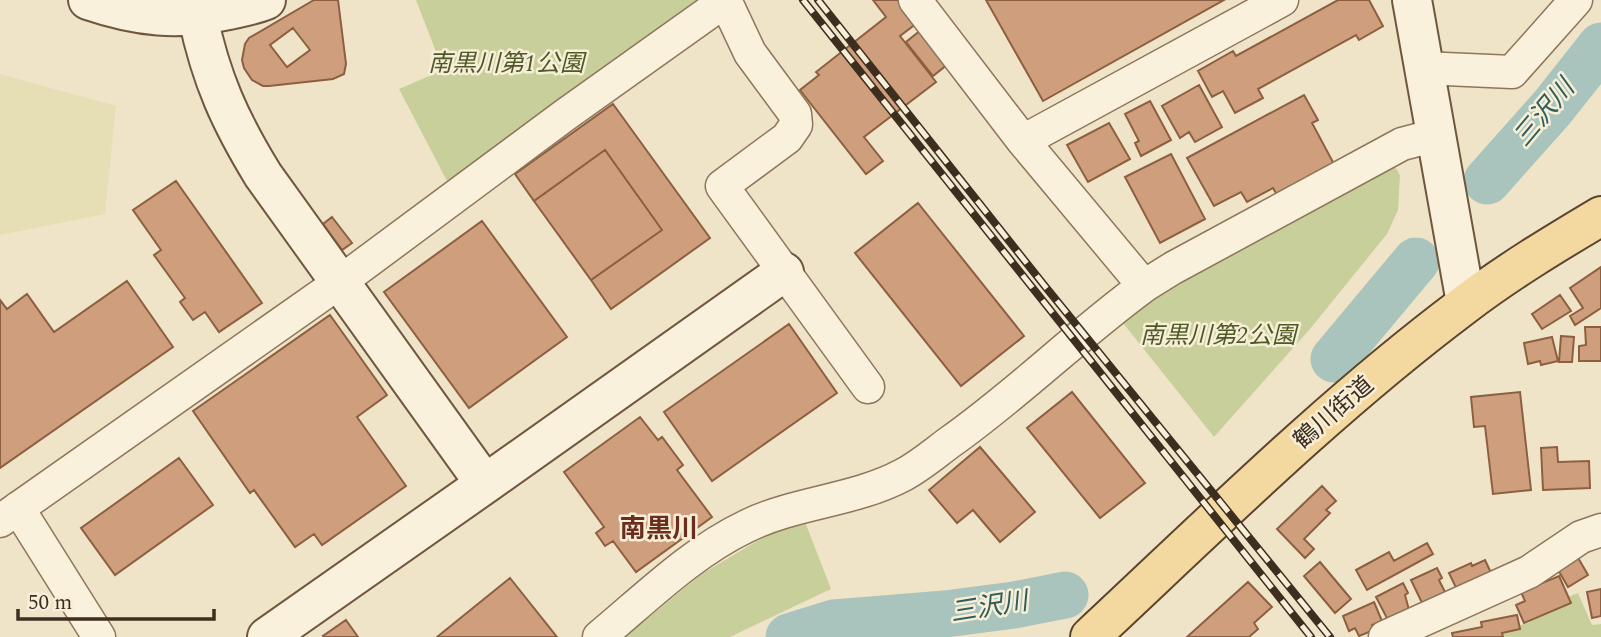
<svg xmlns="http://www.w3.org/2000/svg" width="1601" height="637" viewBox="0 0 1601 637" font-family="Spectral,'Noto Sans JP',serif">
<rect width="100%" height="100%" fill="#f0e4c8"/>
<!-- farmland -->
<path fill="#e6deb5" d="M0 74 116 106 105 214 0 235Z"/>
<!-- green -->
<path fill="#c9cf9b" d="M416 0H699L700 7 447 181 399 89 443 70Z
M1393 163 1400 175 1398 210 1387 234 1310 329 1214 437 1123 323C1203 256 1301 212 1393 163Z
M802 514 831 589 730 637H625L700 575Z
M1578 593 1592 625 1601 624V637H1493V634L1530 622 1529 613Z"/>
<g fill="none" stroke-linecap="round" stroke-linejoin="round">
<!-- river -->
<path stroke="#a9c4bc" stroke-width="47" d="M1487 181 1552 108 1601 46
M1334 359 1416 261
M789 637 834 623 945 614 1014 605 1065 595"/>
</g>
<!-- building -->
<path fill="#cf9f7d" stroke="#8d5f41" stroke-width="2" fill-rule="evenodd" d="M314 0H338L346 64 344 74 333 79 269 86H263L252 80 244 68 242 60 245 44 249 38ZM293 28 310 50 287 67 270 45Z
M873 0H899L917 23 900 36 936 82 864 137 883 161 866 174 800 90 819 75 816 72 886 17Z
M986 0H1224L1043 101Z
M1338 0H1369L1383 26 1359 40 1356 35 1258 89 1263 98 1235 113 1223 91 1212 97 1198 71 1233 51 1236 56Z
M921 30 948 64 933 76 906 42Z
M1199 85 1222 127 1195 142 1189 132 1180 138 1162 106Z
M1304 95 1318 120 1312 123 1334 164 1277 195 1273 188 1247 202 1241 192 1214 206 1187 158Z
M1150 101 1171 140 1141 156 1135 143 1139 141 1125 114Z
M613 104 710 238 611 309 591 280 662 230 605 150 534 201 515 174Z
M1109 123 1130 159 1088 182 1067 145Z
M605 150 662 230 591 280 534 201Z
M1171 154 1205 219 1160 243 1125 177Z
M176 181 262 303 219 332 205 312 193 320 180 302 185 298 154 255 161 250 133 210Z
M918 203 1024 336 961 386 855 253Z
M332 217 352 243 342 250 323 224Z
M482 221 567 337 469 408 384 292Z
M1601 267V308L1575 325 1570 316 1583 308 1570 288Z
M127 281 173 347 0 468V300L7 309 27 294 54 332Z
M1560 295 1571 311 1542 329 1532 314Z
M330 315 387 395 357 417 406 486 322 545 314 534 295 547 254 490 250 493 193 411Z
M789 324 837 393 712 481 664 412Z
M1585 327H1601V361H1579V346L1586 345Z
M1561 336 1574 337 1572 362H1559Z
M1552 337 1558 361 1541 365 1540 361 1528 364 1524 343Z
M1072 392 1145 483 1100 518 1027 428Z
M1520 392 1531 490 1493 494 1485 426 1474 427 1471 397Z
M640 417 658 440 662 437 683 465 677 470 712 517 636 572 613 541 605 546 596 533 604 527 564 472Z
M980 447 1035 512 1000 542 973 510 957 523 929 490Z
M1557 447 1558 462 1589 461 1590 488 1543 490 1541 448Z
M179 458 213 505 115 575 81 528Z
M1322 486 1336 501 1326 510 1330 513 1304 539 1314 549 1305 558 1277 529Z
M1427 543 1433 554 1367 590 1356 570 1389 552 1394 561Z
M1577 556 1588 575 1568 587 1557 568Z
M1485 560 1493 577 1459 594 1449 573 1471 563 1472 566Z
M1320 562 1351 599 1335 613 1304 576Z
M1437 568 1442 578 1439 580 1445 592 1424 607 1411 580Z
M1559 576 1571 603 1524 623 1516 605 1525 601 1521 592Z
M510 578 557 637H437Z
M1248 582 1272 607 1254 623 1258 629 1249 637H1187Z
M1403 583 1408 593 1405 595 1409 610 1390 624 1376 597Z
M1601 589V616L1592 618 1587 592Z
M1374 602 1382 621 1372 625 1374 630 1359 636 1355 628 1349 631 1343 616Z
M1517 615 1520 629 1502 633 1503 637H1453L1452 633 1482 627 1481 622Z
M346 620 358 637H324L323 636Z"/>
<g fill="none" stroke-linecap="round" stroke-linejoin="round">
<!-- street casing -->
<g stroke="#8d765c" stroke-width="35">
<path id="street" d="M725 0 750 53 795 114 796 125 787 138 722 186 868 387
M915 0 1023 141 1144 286 1173 268 1402 144 1436 135
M1423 68 1512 72 1576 0
M1023 141 1282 0
M18 508 99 637
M0 521 340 282 565 115 725 1
M599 637C646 598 692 552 747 526 796 502 854 501 903 475 920 466 935 453 950 442 1018 394 1077 335 1144 286
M1385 637 1529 572 1581 537 1601 530"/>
</g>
<!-- secondary casing -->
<g stroke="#6f573f" stroke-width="42">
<path id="secondary" d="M88 0C138 17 178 21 229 10 241 7 254 5 266 0
M1412 0 1466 303
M198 17C211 79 230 121 263 175L485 484 267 637
M485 484 784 272"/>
</g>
<!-- primary casing -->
<g stroke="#5b4430" stroke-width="42">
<path id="primary" d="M1090 637C1211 524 1330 406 1463 306 1506 273 1554 244 1601 216"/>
</g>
<!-- street -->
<use href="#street" stroke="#faf1dc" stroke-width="32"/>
<!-- secondary -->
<use href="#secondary" stroke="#faf1dc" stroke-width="38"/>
<!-- primary -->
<use href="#primary" stroke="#f3d9a0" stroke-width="38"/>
<!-- rail casing -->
<g stroke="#3d2e20" stroke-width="8">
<path id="rail" d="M803 0 1311 637
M818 0 1044 285 1330 637"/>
</g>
<!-- rail -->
<use href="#rail" stroke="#f7eed8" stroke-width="5" stroke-dasharray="16" stroke-linecap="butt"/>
</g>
<g text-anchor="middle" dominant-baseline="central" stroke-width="5" stroke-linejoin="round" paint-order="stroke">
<!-- park labels -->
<g font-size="24" font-style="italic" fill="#4d5a26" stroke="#f7eed8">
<text x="506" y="64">南黒川第1公園</text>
<text x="1218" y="336">南黒川第2公園</text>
</g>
<!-- street labels -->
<g font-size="24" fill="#3d2e20" stroke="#f7eed8">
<text transform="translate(1334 413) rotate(-41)">鶴川街道</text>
</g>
<!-- water labels -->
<g font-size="26" font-style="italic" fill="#2f5d5a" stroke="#f7eed8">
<text transform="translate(1544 113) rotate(-50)">三沢川</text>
<text transform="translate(989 607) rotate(-9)">三沢川</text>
</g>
<!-- neighbourhood labels -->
<g font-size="26" font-weight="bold" fill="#6b2e1e" stroke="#f7eed8">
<text x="659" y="529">南黒川</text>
</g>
</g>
<!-- scale -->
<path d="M18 609v10h196v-10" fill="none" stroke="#3d2e20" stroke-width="3.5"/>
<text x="28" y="609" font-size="21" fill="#3d2e20" stroke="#f7eed8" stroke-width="5" paint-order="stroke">50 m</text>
</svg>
